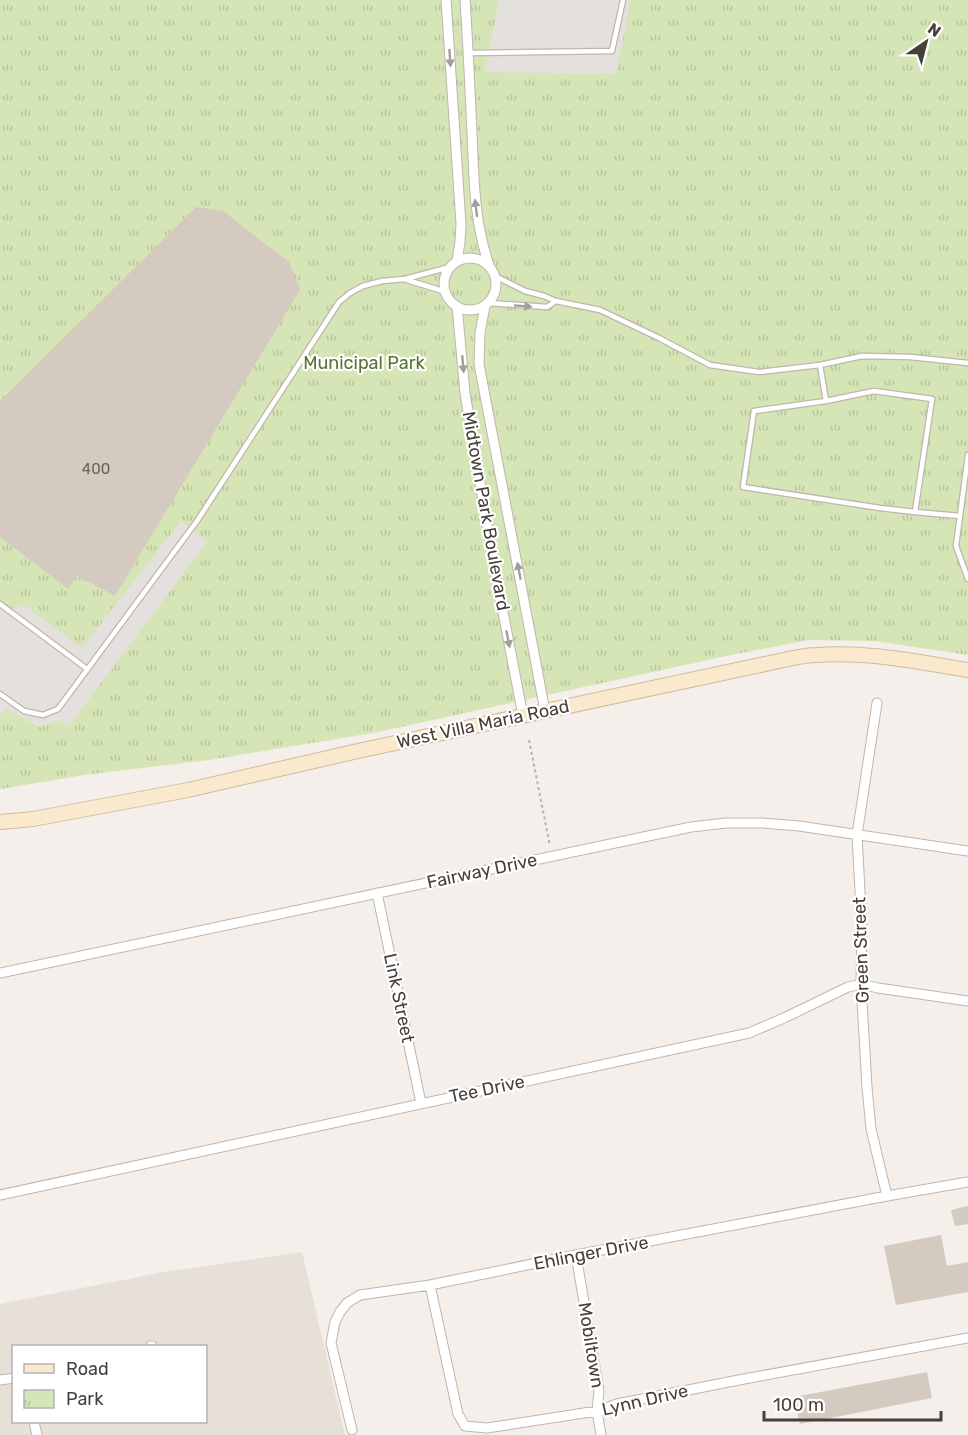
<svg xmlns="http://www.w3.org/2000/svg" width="968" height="1435" viewBox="0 0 968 1435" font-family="Rubik,sans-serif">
<defs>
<pattern id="park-tufts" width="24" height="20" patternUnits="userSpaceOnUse" patternTransform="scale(1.5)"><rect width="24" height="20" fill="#d6e5b6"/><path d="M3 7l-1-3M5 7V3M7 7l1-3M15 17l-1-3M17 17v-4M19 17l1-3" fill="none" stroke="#b9c69d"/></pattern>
</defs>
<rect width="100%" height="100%" fill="#f4efea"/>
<!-- residential -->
<path fill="#e7e0d8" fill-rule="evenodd" d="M302 1252 345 1435H0V1304L164 1272ZM14 1346H206V1422H14Z"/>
<!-- park -->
<path fill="url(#park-tufts)" d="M0 0H968V655L874 641 809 640 731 655 373 733 209 760 84 775 0 789Z"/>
<!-- parking -->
<path fill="#e3e0de" d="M499 0H631L616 74 485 72Z
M181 521 207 542 69 726 60 720 39 727 7 709 0 715V600L13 610 21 603 82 648Z"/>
<!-- building -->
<path fill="#d5cac0" d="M196 207 223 211 289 262 300 290 115 596 77 576 68 589 0 537V401Z
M968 1206V1224L955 1226 951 1210Z
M941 1235 947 1266 968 1262V1292L896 1305 884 1246Z
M927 1372 932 1398 800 1424 794 1397Z"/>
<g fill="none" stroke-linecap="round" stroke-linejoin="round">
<!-- lane casing -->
<g stroke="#bfb6ad" stroke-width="7">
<path id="lane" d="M469 53 612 51 623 0
M495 276 525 291 544 296 556 301 600 310 659 338 710 365 759 372 820 365 862 356 910 357 968 363
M407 280 446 292
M488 303 547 307 556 301
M820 365 826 401 874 391 932 399 915 512 880 508 743 487 754 411 826 401
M968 455 956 546 968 579
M915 512 960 516
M0 604 87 669
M0 694 24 711 43 715 58 709 197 521 339 302 350 293 363 286 382 281 405 279 450 267"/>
</g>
<!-- street casing -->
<g stroke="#bfb6ad" stroke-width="11">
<path id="street" d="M446 0 461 224 460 242 457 261
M465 0C468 44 470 89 472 133 474 179 474 221 489 265
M444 284a26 26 0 1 1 52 0a26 26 0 1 1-52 0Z
M457 306 465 393 492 555 523 716
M485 306 480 333 479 364 545 711
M877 703 857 835 862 928 861 984 867 1087 871 1129 887 1196
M377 893 421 1103
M0 973 691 827 726 823H761L799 826 968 851
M0 1195 749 1033 784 1018 848 987 861 984 878 988 968 1001
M576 1255 599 1391 597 1411 601 1435
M430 1285 458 1414 465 1426 487 1428 597 1411 617 1404 744 1379 968 1338
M151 1346H152
M0 1380 14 1378
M34 1422 37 1435
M352 1430 331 1343 335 1322 340 1312 347 1303 360 1295 430 1285 576 1255 887 1196 968 1182"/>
</g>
<!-- secondary casing -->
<g stroke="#d0bb9d" stroke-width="16">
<path id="secondary" d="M0 822 33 819 188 790 358 751 784 660C794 658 805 655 816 655 867 651 918 662 968 670"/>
</g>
<!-- path -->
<path stroke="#bfaf9f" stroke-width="2" stroke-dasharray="3 3" stroke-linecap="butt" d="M529 740 550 846"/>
<!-- lane -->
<use href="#lane" stroke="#fff" stroke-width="4.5"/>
<!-- street -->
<use href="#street" stroke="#fff" stroke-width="9"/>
<!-- secondary -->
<use href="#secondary" stroke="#fbe9cd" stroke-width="14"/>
</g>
<!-- one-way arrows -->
<defs><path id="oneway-solid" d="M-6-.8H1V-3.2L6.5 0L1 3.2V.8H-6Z" transform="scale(1.5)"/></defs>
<g fill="#a39f9c">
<use href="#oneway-solid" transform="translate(450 58) rotate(86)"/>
<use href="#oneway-solid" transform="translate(476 208) rotate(-97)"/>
<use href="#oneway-solid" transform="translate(523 306) rotate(4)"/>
<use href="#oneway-solid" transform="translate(463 364) rotate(85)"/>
<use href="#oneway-solid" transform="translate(519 571) rotate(-101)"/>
<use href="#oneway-solid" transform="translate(508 639) rotate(79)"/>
</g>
<g text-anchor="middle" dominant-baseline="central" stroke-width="4.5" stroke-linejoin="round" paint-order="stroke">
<!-- number labels -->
<g font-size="15" fill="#6a625b">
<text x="96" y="469">400</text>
</g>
<!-- park labels -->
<g font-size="18" fill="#547530" stroke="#fff">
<text x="364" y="363">Municipal Park</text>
</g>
<!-- street labels -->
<g font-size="18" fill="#473f39" stroke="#fff">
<text transform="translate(486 511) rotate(80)">Midtown Park Boulevard</text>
<text transform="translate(483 724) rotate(-12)">West Villa Maria Road</text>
<text transform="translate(482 871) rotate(-12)">Fairway Drive</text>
<text transform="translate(861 950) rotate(-92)">Green Street</text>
<text transform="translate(399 998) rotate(78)">Link Street</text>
<text transform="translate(487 1089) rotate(-12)">Tee Drive</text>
<text transform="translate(591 1253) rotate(-11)">Ehlinger Drive</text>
<text transform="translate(591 1345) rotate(81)">Mobiltown</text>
<text transform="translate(645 1400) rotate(-13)">Lynn Drive</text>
</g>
</g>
<!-- legend -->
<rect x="12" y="1345" width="195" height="78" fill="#ffffff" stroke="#b5b2b0" stroke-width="1.5"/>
<rect x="24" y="1364" width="30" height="9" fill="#fbe9cd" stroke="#b5b2b0" stroke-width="1.5"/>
<text x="66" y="1375" font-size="18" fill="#473f39">Road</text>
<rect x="24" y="1390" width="30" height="18" fill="url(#park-tufts)" stroke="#b5b2b0" stroke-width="1.5"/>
<text x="66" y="1405" font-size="18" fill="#473f39">Park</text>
<!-- north arrow -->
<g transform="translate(926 42) rotate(35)" stroke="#ffffff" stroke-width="4.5" paint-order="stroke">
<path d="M0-4.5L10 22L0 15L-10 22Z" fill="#473f39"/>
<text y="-9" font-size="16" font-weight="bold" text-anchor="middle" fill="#473f39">N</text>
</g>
<!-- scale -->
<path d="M764 1411v9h177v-9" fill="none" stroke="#473f39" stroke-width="3"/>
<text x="773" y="1411" font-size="18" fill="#473f39" stroke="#ffffff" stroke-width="4.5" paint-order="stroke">100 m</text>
</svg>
